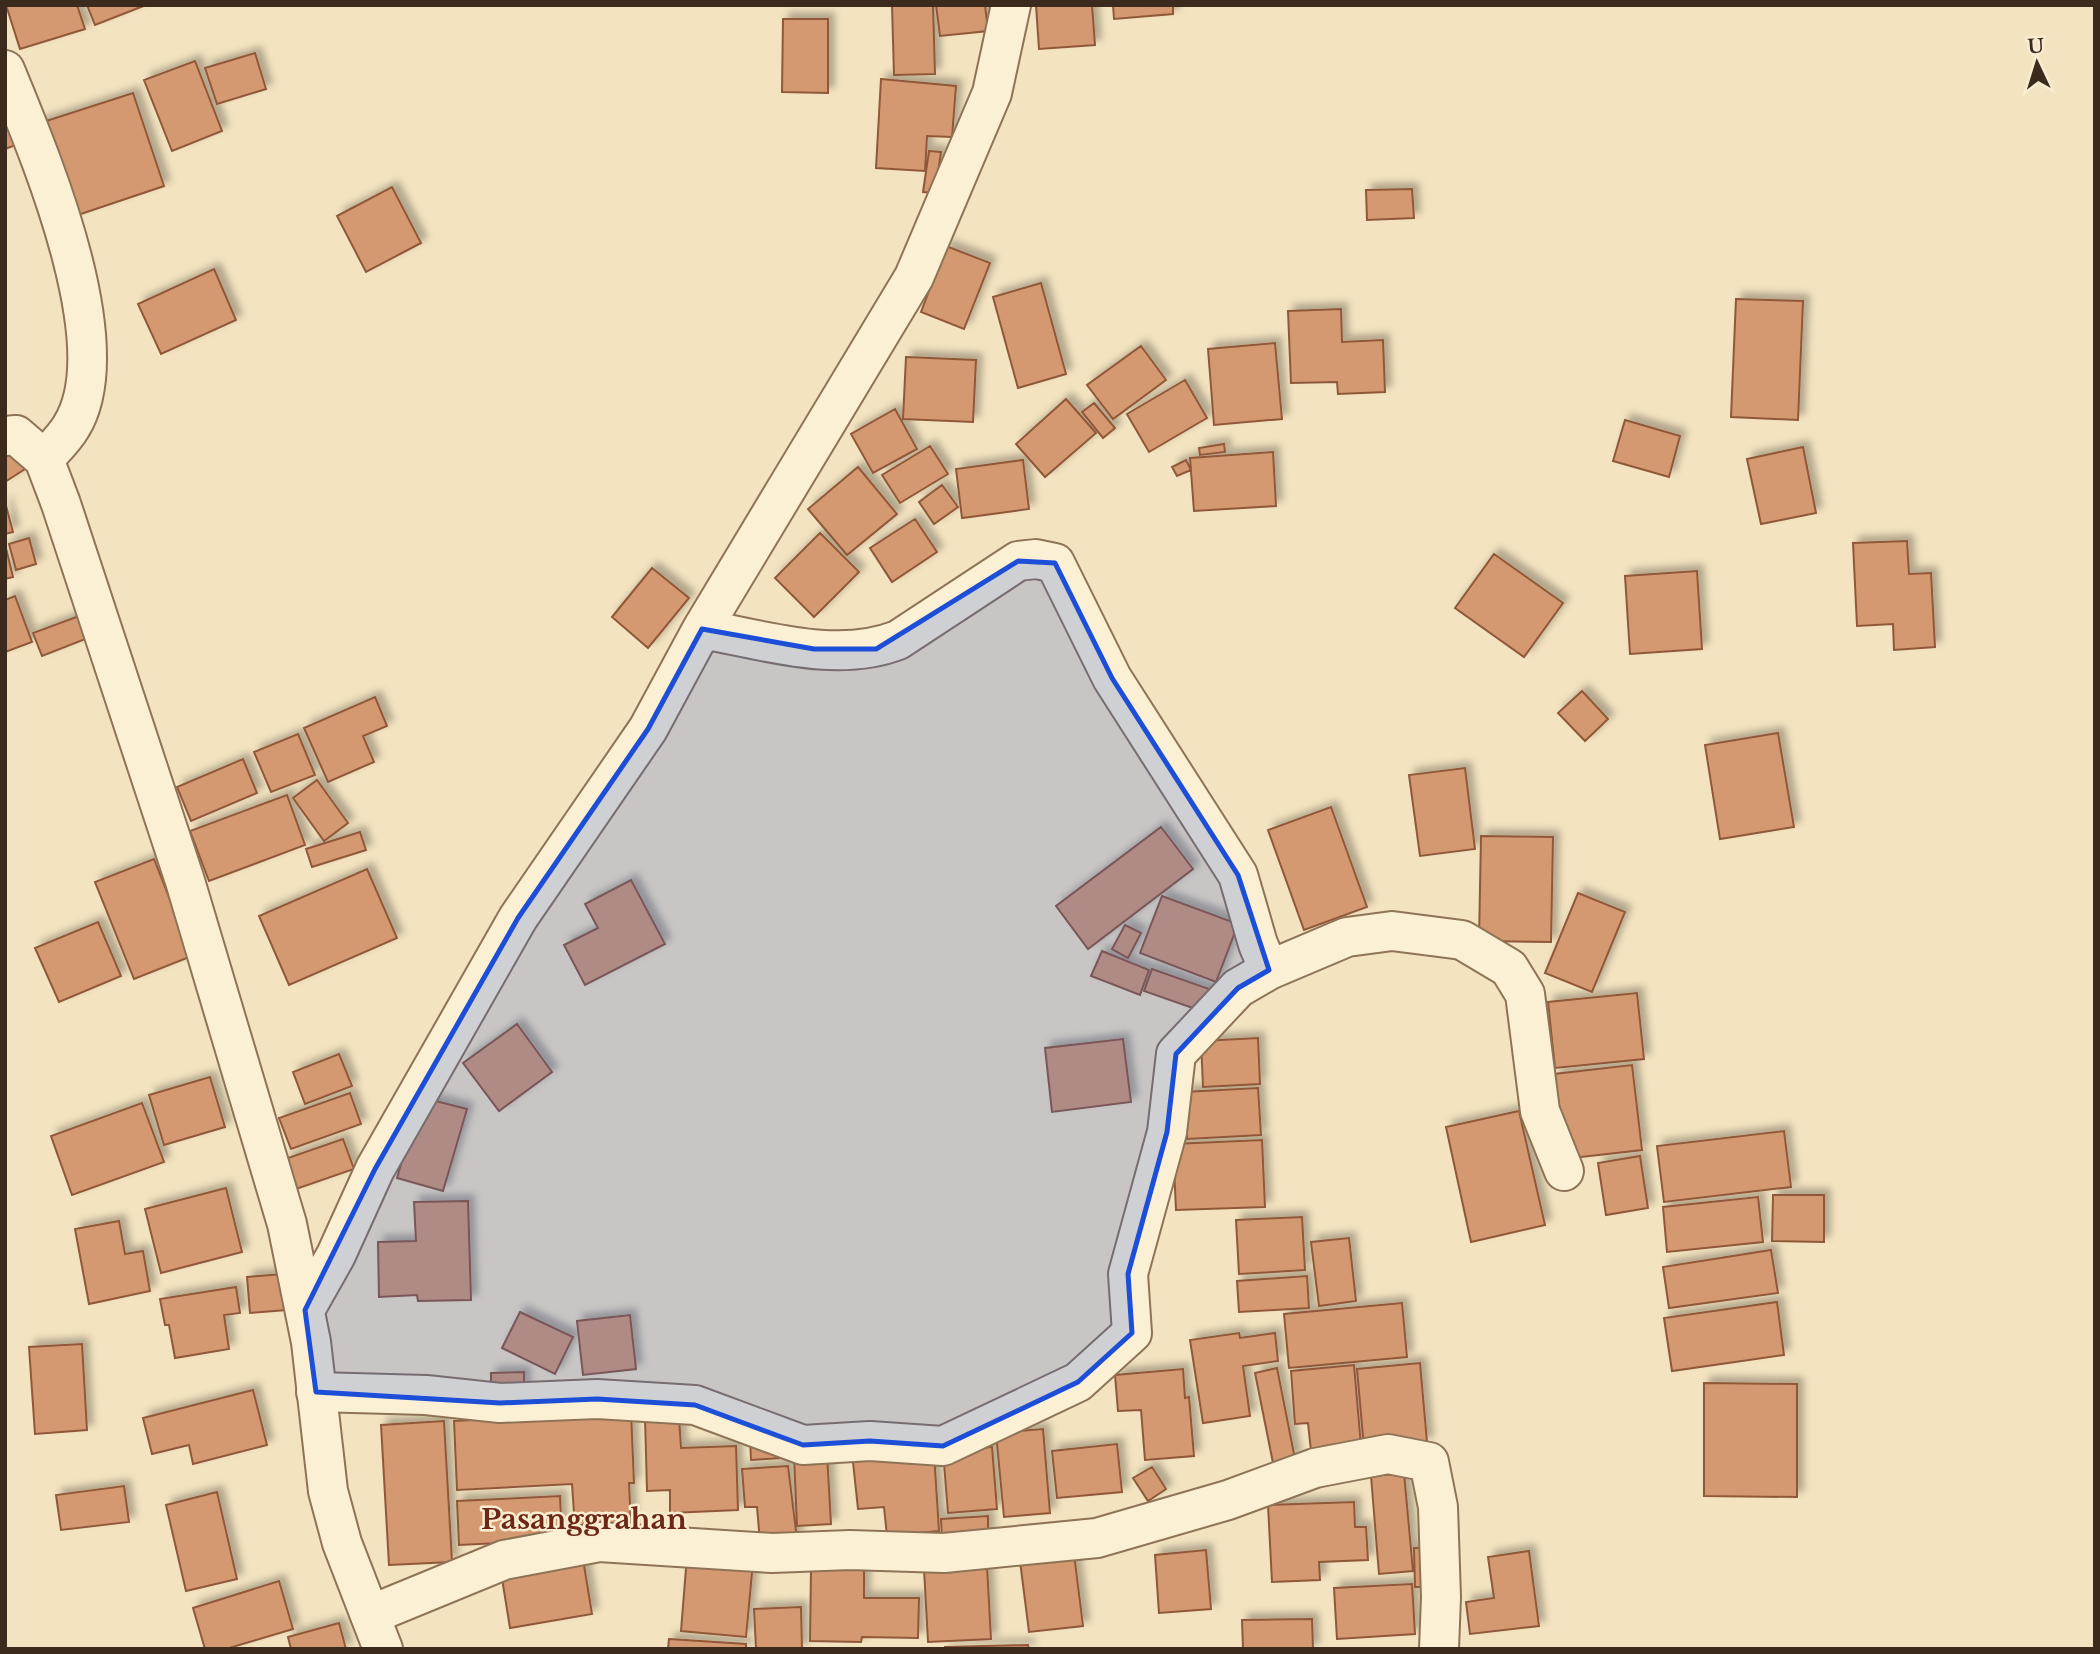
<svg xmlns="http://www.w3.org/2000/svg" width="2100" height="1654" viewBox="0 0 2100 1654" font-family="'Libre Baskerville',serif">
<defs>
<filter id="shadow"><feDropShadow dx="6" dy="-6" stdDeviation="3.5" flood-color="#0004"/></filter>
</defs>
<rect width="100%" height="100%" fill="#f3e3c0"/>
<!-- building -->
<path fill="#d59971" stroke="#905939" stroke-width="2" filter="url(#shadow)" d="M6 5H77L85 29 20 49Z
M87 5H146L95 25Z
M892 5H933L935 74 894 75Z
M936 5H985L988 31 940 36Z
M1036 5H1092L1095 45 1039 49Z
M1113 5H1173V14L1114 19Z
M783 19H828V93L782 92Z
M255 53 266 89 217 104 205 68Z
M195 61 222 131 172 151 144 80Z
M881 79 956 86 952 137 927 136 925 171 876 168Z
M133 93 164 186 69 218 37 124Z
M5 113 16 145 5 149Z
M929 151 941 152 935 193 923 192Z
M392 187 421 243 366 272 337 216Z
M1412 189 1414 218 1367 220 1366 190Z
M946 246 990 263 964 329 921 312Z
M214 269 236 320 161 354 138 304Z
M1041 283 1066 374 1018 388 993 297Z
M1736 299 1803 301 1798 420 1731 417Z
M1341 309 1342 342 1383 340 1385 392 1338 394 1337 382 1291 383 1288 311Z
M1275 343 1282 419 1214 425 1208 349Z
M1141 346 1166 380 1113 419 1087 385Z
M906 357 976 360 973 422 903 419Z
M1185 380 1207 418 1149 452 1127 414Z
M1066 399 1096 433 1045 477 1016 444Z
M1094 403 1115 428 1103 438 1082 412Z
M895 409 917 449 873 473 851 434Z
M1625 420 1680 436 1669 477 1613 461Z
M5 438 25 469 5 482Z
M1224 444 1225 452 1200 455 1199 448Z
M930 446 948 474 900 503 882 475Z
M1803 447 1816 513 1761 524 1747 459Z
M1273 452 1276 506 1194 511 1190 458Z
M1023 460 1029 509 962 518 956 469Z
M1186 460 1191 470 1177 476 1172 467Z
M858 467 897 514 847 555 808 509Z
M942 485 958 507 934 524 919 502Z
M5 502 13 532 5 534Z
M915 519 937 552 892 582 870 548Z
M820 533 859 572 814 617 775 578Z
M29 538 36 564 16 570 9 544Z
M1907 541 1909 574 1931 573 1935 647 1894 650 1893 624 1857 626 1853 543Z
M5 544 13 577 5 579Z
M1494 554 1563 603 1524 657 1455 608Z
M652 568 689 598 648 648 612 617Z
M1697 571 1702 649 1630 654 1625 576Z
M15 596 32 642 5 652V600Z
M79 616 88 638 42 656 33 633Z
M1582 691 1608 719 1585 741 1558 713Z
M375 697 387 726 363 736 374 762 328 782 304 728Z
M1778 733 1794 827 1720 839 1705 745Z
M298 734 315 775 271 792 254 752Z
M243 759 257 793 191 821 177 787Z
M1465 768 1475 849 1420 856 1409 775Z
M317 780 348 823 324 841 293 798Z
M287 795 305 845 209 881 190 831Z
M1331 807 1367 907 1304 930 1268 830Z
M1161 827 1193 869 1088 949 1056 906Z
M360 832 366 850 312 867 306 849Z
M1481 836 1553 837 1551 942 1479 941Z
M154 859 192 956 134 979 95 882Z
M367 869 397 938 289 985 259 916Z
M631 880 665 944 585 985 564 945 598 928 585 904Z
M1578 893 1625 912 1592 992 1545 973Z
M1162 896 1238 924 1216 982 1140 953Z
M98 922 121 976 59 1002 35 948Z
M1125 925 1141 933 1128 958 1112 949Z
M1102 951 1149 970 1140 995 1091 976Z
M1152 969 1212 990 1204 1012 1144 991Z
M1637 993 1644 1059 1555 1068 1548 1002Z
M517 1024 552 1072 499 1111 463 1063Z
M1258 1038 1260 1084 1203 1087 1201 1041Z
M1123 1039 1131 1102 1052 1112 1045 1048Z
M339 1054 352 1086 305 1104 293 1072Z
M1632 1065 1642 1150 1564 1159 1554 1074Z
M210 1077 225 1127 164 1145 149 1095Z
M1258 1088 1261 1135 1187 1139 1184 1092Z
M350 1093 361 1124 291 1149 279 1118Z
M420 1097 467 1109 443 1191 397 1178Z
M142 1103 164 1162 72 1195 51 1136Z
M1519 1111 1545 1225 1471 1242 1446 1127Z
M1784 1131 1791 1187 1664 1202 1657 1146Z
M343 1139 354 1169 296 1189 285 1159Z
M1262 1140 1265 1207 1176 1210 1173 1144Z
M1640 1156 1648 1208 1606 1215 1598 1163Z
M226 1188 242 1252 161 1273 145 1209Z
M1773 1195H1824V1242L1772 1241Z
M1758 1197 1763 1242 1667 1252 1663 1207Z
M468 1201 471 1300 418 1301 417 1295 379 1297 378 1242 416 1241 414 1202Z
M1302 1217 1305 1270 1239 1274 1236 1220Z
M119 1221 125 1254 143 1251 150 1291 89 1304 75 1229Z
M1349 1238 1356 1301 1319 1306 1311 1242Z
M1771 1250 1778 1293 1669 1308 1663 1267Z
M283 1274 286 1310 250 1313 247 1277Z
M1307 1276 1309 1308 1239 1312 1237 1281Z
M236 1287 240 1313 224 1315 229 1349 175 1358 169 1325H165L160 1299Z
M1777 1302 1784 1355 1672 1371 1664 1318Z
M1402 1303 1407 1357 1289 1368 1284 1314Z
M520 1312 573 1337 555 1374 502 1348Z
M630 1315 636 1369 583 1375 577 1321Z
M1239 1333 1240 1338 1275 1333 1278 1361 1243 1366 1250 1416 1203 1423 1190 1340Z
M82 1344 87 1430 35 1434 29 1347Z
M1420 1363 1427 1442 1364 1448 1357 1369Z
M1354 1365 1361 1446 1311 1451 1308 1423 1295 1424 1291 1371Z
M1277 1368 1295 1459 1273 1463 1255 1373Z
M1183 1369 1185 1398 1189 1397 1194 1456 1145 1460 1141 1410 1118 1411 1115 1375Z
M524 1372V1392L491 1393V1373Z
M1704 1383 1797 1384V1497L1704 1496Z
M253 1390 267 1445 193 1464 189 1445 152 1454 143 1418Z
M631 1412 634 1483H629L631 1526 575 1528 572 1484 457 1490 454 1421Z
M679 1417 681 1448 736 1446 738 1510 670 1513V1490L647 1491 645 1418Z
M444 1421 452 1562 389 1565 381 1425Z
M1043 1429 1050 1513 1004 1517 996 1433Z
M780 1438 781 1458 751 1460 750 1439Z
M1117 1444 1122 1492 1057 1498 1052 1451Z
M992 1447 997 1509 948 1513 943 1451Z
M934 1453 939 1531 887 1536 884 1507 858 1509 853 1462Z
M827 1454 831 1524 797 1526 794 1456Z
M788 1466 797 1539 760 1542 757 1507H745L742 1469Z
M1152 1467 1166 1489 1148 1501 1133 1478Z
M1404 1473 1413 1571 1379 1574 1371 1476Z
M124 1486 129 1522 61 1530 56 1495Z
M217 1492 237 1579 186 1591 166 1505Z
M560 1496 562 1540 459 1545 457 1501Z
M1354 1502 1355 1527H1366L1368 1560 1319 1562 1320 1580 1272 1582 1268 1505Z
M988 1516V1537L942 1540 941 1519Z
M1414 1548H1425V1587H1415Z
M1206 1550 1211 1609 1159 1613 1155 1555Z
M1529 1551 1539 1626 1470 1634 1466 1602 1494 1598 1488 1557Z
M582 1553 592 1614 510 1628 500 1566Z
M1074 1554 1083 1626 1029 1632 1020 1561Z
M687 1556 753 1562 746 1637 681 1631Z
M987 1566 991 1639 928 1642 924 1569Z
M811 1570H864V1598H919L918 1638 862 1637 861 1642 810 1641Z
M279 1581 293 1629 226 1649H205L193 1608Z
M1412 1584 1415 1634 1337 1639 1334 1588Z
M801 1607 802 1649H756L754 1609Z
M1312 1619 1313 1649H1243L1242 1620Z
M339 1623 346 1649H291L288 1637Z
M669 1639 746 1644V1649H668Z
M1028 1645 1029 1649H945V1647Z"/>
<g fill="none" stroke-linecap="round" stroke-linejoin="round">
<!-- minor casing -->
<g stroke="#8e7356" stroke-width="42">
<path id="minor" d="M5 70C39 153 122 346 71 427 64 439 53 449 44 459
M702 629C764 640 837 664 898 640L1018 561 1036 559 1055 563 1112 678 1238 875 1258 944 1269 970
M305 1310 336 1255 375 1169 518 918 648 729 702 629 914 277 992 93 1011 5
M316 1392 426 1395 500 1403 597 1399 695 1405 803 1445 870 1441 943 1446 1078 1382 1132 1333 1128 1274 1167 1132 1176 1054 1238 988 1269 970 1347 937 1392 931 1462 940 1509 968 1525 994 1540 1111 1564 1171
M370 1615 504 1560 599 1542 772 1553 850 1550 944 1553 1097 1538 1228 1500 1315 1468 1388 1454 1429 1462 1438 1507 1441 1597 1439 1649"/>
</g>
<!-- tertiary casing -->
<g stroke="#8e7356" stroke-width="42">
<path id="tertiary" d="M5 436 16 435 44 459 61 504 185 881 287 1224 311 1342 328 1491 342 1543 383 1649"/>
</g>
<!-- minor -->
<use href="#minor" stroke="#fcf0d4" stroke-width="38"/>
<!-- tertiary -->
<use href="#tertiary" stroke="#fcf0d4" stroke-width="38"/>
</g>
<!-- marked area -->
<path fill="#1d4ed8" fill-opacity="0.2" stroke="#1d4ed8" stroke-width="5" stroke-linejoin="round" d="M1018 561 1055 563 1112 678 1238 875 1269 970 1238 988 1176 1054 1167 1132 1128 1274 1132 1333 1078 1382 943 1446 870 1441 803 1445 695 1405 597 1399 500 1403 316 1392 305 1310 375 1169 518 918 648 729 702 629 814 649H876Z"/>
<g text-anchor="middle" dominant-baseline="central" stroke-width="5" stroke-linejoin="round" paint-order="stroke">
<!-- quarter labels -->
<g font-size="28" font-weight="bold" fill="#6e2716" stroke="#f9edd1">
<text x="584" y="1519">Pasanggrahan</text>
</g>
</g>
<!-- border -->
<rect width="2100" height="1654" fill="none" stroke="#3c2b1c" stroke-width="14"/>
<!-- north arrow -->
<g transform="translate(2037 63) rotate(356)" stroke="#f9edd1" stroke-width="5" paint-order="stroke">
<path d="M0-5L12 26L0 18L-12 26Z" fill="#3c2b1c"/>
<text y="-10" font-size="19" font-weight="bold" text-anchor="middle" fill="#3c2b1c">U</text>
</g>
</svg>
